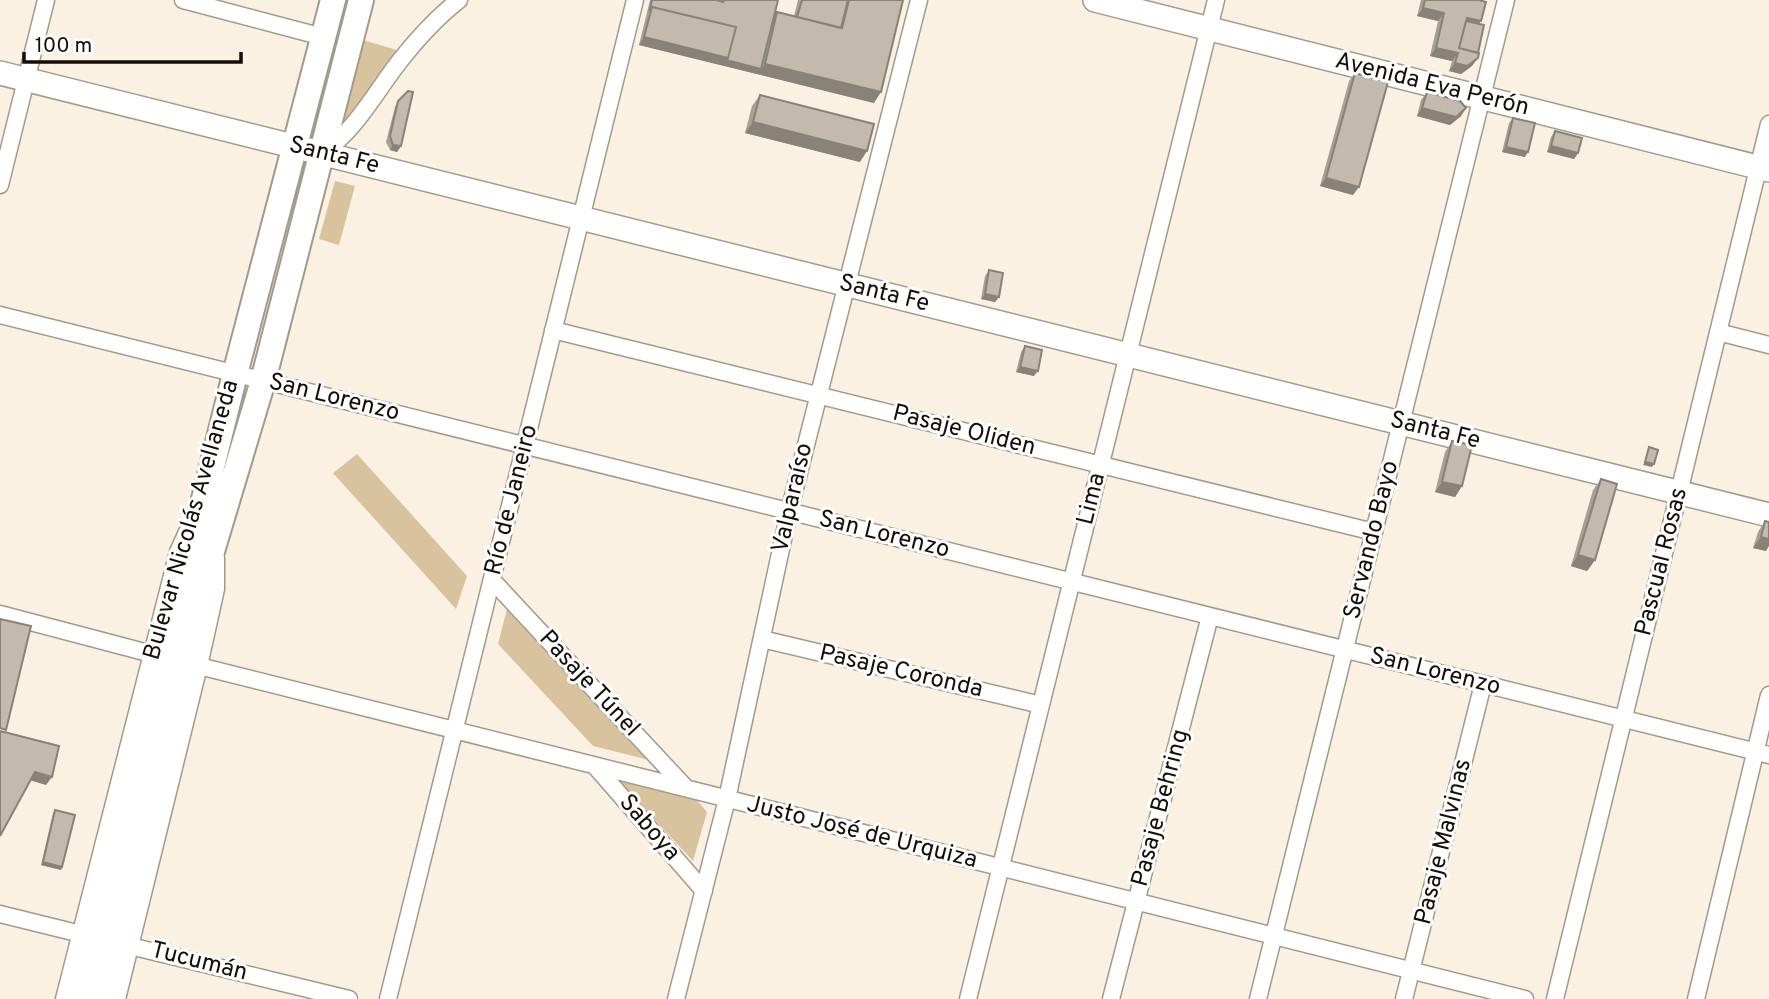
<svg xmlns="http://www.w3.org/2000/svg" width="1769" height="999" viewBox="0 0 1769 999" font-family="Overpass,sans-serif">
<rect width="100%" height="100%" fill="#fbf1e3"/>
<!-- green -->
<path fill="#d9c29e" d="M360 39 400 51 335 137Z
M335 181 355 186 339 245 319 239Z
M357 454 467 576 456 609 333 473Z
M507 609 653 761 593 746 498 644Z
M614 776 696 799 707 812 693 861Z"/>
<g fill="none" stroke-linecap="round" stroke-linejoin="round">
<!-- minor casing -->
<g stroke="#a29a8c" stroke-width="19">
<path id="minor" d="M183 0 323 37
M322 153C355 131 375 93 399 62 417 39 436 18 459 0
M0 185 46 0
M0 315 1769 755
M553 330 1374 532
M1718 332 1769 345
M492 580 686 788
M0 614 152 654
M762 639 1041 705
M199 666 1525 999
M594 765 704 891
M0 914 81 934
M130 946 349 999
M64 999 178 552 187 532
M117 999 199 666 216 589V558
M388 999 635 0
M676 999 727 799 789 512 919 0
M968 999 1216 0
M1111 999 1210 616
M1258 999 1506 0
M1404 999 1483 684
M1555 999 1769 124
M1696 999 1769 695"/>
</g>
<!-- secondary casing -->
<g stroke="#a29a8c" stroke-width="26">
<path id="secondary" d="M1095 0 1769 170
M0 73 1769 515"/>
</g>
<!-- primary casing -->
<g stroke="#a29a8c" stroke-width="28">
<path id="primary" d="M80 999 235 374 333 0
M98 999 198 598 263 381 361 0"/>
</g>
<!-- minor -->
<use href="#minor" stroke="#fff" stroke-width="16"/>
<!-- secondary -->
<use href="#secondary" stroke="#fff" stroke-width="23"/>
<!-- primary -->
<use href="#primary" stroke="#fff" stroke-width="24"/>
</g>
<!-- wall -->
<path fill="#a8a095" d="M650 0H717L721 1V0H778L774 17 777 12 794 16 798 0H903L874 103 639 45Z
M1421 0H1479V24L1472 66 1461 74 1449 71 1452 61 1430 56 1438 21 1417 16Z
M1355 73 1353 195 1320 186 1349 81Z
M1427 92 1461 116 1450 125 1417 116 1421 100Z
M760 95 860 162 745 133 752 106Z
M398 101 401 146 397 152 390 150 386 142 395 107Z
M1513 118 1525 157 1502 152 1509 123Z
M1555 131 1578 153 1574 159 1547 152 1551 137Z
M989 270 999 297 995 302 981 299 985 276Z
M1025 346 1034 376 1016 372 1021 352Z
M1452 441 1462 486 1455 497 1435 492 1445 452Z
M1601 479 1595 560 1587 571 1571 566 1593 490Z
M1765 521 1766 551 1753 548 1758 532Z
M55 810 62 867 61 870 41 865 53 813Z"/>
<!-- shaded-wall -->
<path fill="#888279" d="M1423 8 1444 13 1438 21 1417 16Z
M1467 18 1481 21 1475 29 1463 26Z
M644 37 728 58 761 69 765 64 881 92 874 103 639 45Z
M1436 48 1478 58 1472 66 1461 74 1449 71 1455 63 1458 53 1452 61 1430 56Z
M1422 108H1466L1461 116 1450 125 1417 116Z
M753 122 867 151 860 162 745 133Z
M393 145 401 146 397 152 390 150Z
M1551 146 1578 153 1574 159 1547 152Z
M1506 147 1528 152 1525 157 1502 152Z
M1326 178 1359 187 1353 195 1320 186Z
M985 294 999 297 995 302 981 299Z
M1020 367 1038 371 1034 376 1016 372Z
M1645 462 1654 464 1652 467 1643 465Z
M1442 482 1462 486 1455 497 1435 492Z
M1761 537 1769 539V546L1766 551 1753 548Z
M1578 555 1595 560 1587 571 1571 566Z
M35 772 52 777 46 785 29 780Z
M43 862 62 867 61 870 41 865Z"/>
<!-- building -->
<path fill="#c3baad" stroke="#888279" stroke-width="2" d="M652 0H717L723 2 724 0H778L761 69 726 60 728 58 736 27 652 7 650 9Z
M802 0H848L841 28 797 17Z
M849 0H903L881 92 765 64 777 12 842 28Z
M1425 0H1479L1486 2 1481 21 1467 18 1459 48 1479 53 1478 58 1467 66 1455 63 1458 53 1436 48 1444 13 1423 8Z
M652 7 736 27 728 58 644 37Z
M1466 21 1484 25 1478 53 1459 48Z
M1355 73 1388 82 1359 187 1326 178Z
M408 91 413 92 401 146 393 145 390 136 398 101Z
M1427 92 1460 101 1466 108 1456 117 1422 108Z
M760 95 874 124 867 151 753 122Z
M1513 118 1535 123 1528 152 1506 147Z
M1555 131 1582 138 1578 153 1551 146Z
M989 270 1003 273 999 297 985 294Z
M1025 346 1042 350 1038 371 1020 367Z
M1452 441 1472 445 1462 486 1442 482Z
M1649 447 1658 450 1654 464 1645 462Z
M1601 479 1617 484 1595 560 1578 555Z
M1765 521 1769 522V539L1761 537Z
M0 619 31 626 6 730 0 728Z
M0 731 59 746 52 777 35 772 0 836Z
M55 810 75 815 62 867 43 862Z"/>
<g text-anchor="middle" dominant-baseline="central" stroke-width="6" stroke-linejoin="round" paint-order="stroke">
<!-- street labels -->
<g font-size="24" fill="#120f0a" stroke="#fff">
<text transform="translate(1432 85) rotate(14)">Avenida Eva Perón</text>
<text transform="translate(334 156) rotate(14)">Santa Fe</text>
<text transform="translate(884 294) rotate(14)">Santa Fe</text>
<text transform="translate(334 398) rotate(14)">San Lorenzo</text>
<text transform="translate(964 431) rotate(14)">Pasaje Oliden</text>
<text transform="translate(1435 431) rotate(14)">Santa Fe</text>
<text transform="translate(793 498) rotate(-77)">Valparaíso</text>
<text transform="translate(1092 499) rotate(-76)">Lima</text>
<text transform="translate(512 500) rotate(-76)">Río de Janeiro</text>
<text transform="translate(192 520) rotate(-74)">Bulevar Nicolás Avellaneda</text>
<text transform="translate(884 535) rotate(14)">San Lorenzo</text>
<text transform="translate(1372 540) rotate(-76)">Servando Bayo</text>
<text transform="translate(1662 562) rotate(-76)">Pascual Rosas</text>
<text transform="translate(901 672) rotate(13)">Pasaje Coronda</text>
<text transform="translate(1435 672) rotate(14)">San Lorenzo</text>
<text transform="translate(589 684) rotate(47)">Pasaje Túnel</text>
<text transform="translate(1161 808) rotate(-75)">Pasaje Behring</text>
<text transform="translate(649 828) rotate(49)">Saboya</text>
<text transform="translate(862 833) rotate(14)">Justo José de Urquiza</text>
<text transform="translate(1444 842) rotate(-76)">Pasaje Malvinas</text>
<text transform="translate(199 962) rotate(14)">Tucumán</text>
</g>
</g>
<!-- scale -->
<path d="M24 52v10h217v-10" fill="none" stroke="#120f0a" stroke-width="3.5"/>
<text x="35" y="52" font-size="21" fill="#120f0a" stroke="#ffffff" stroke-width="5" paint-order="stroke">100 m</text>
</svg>
